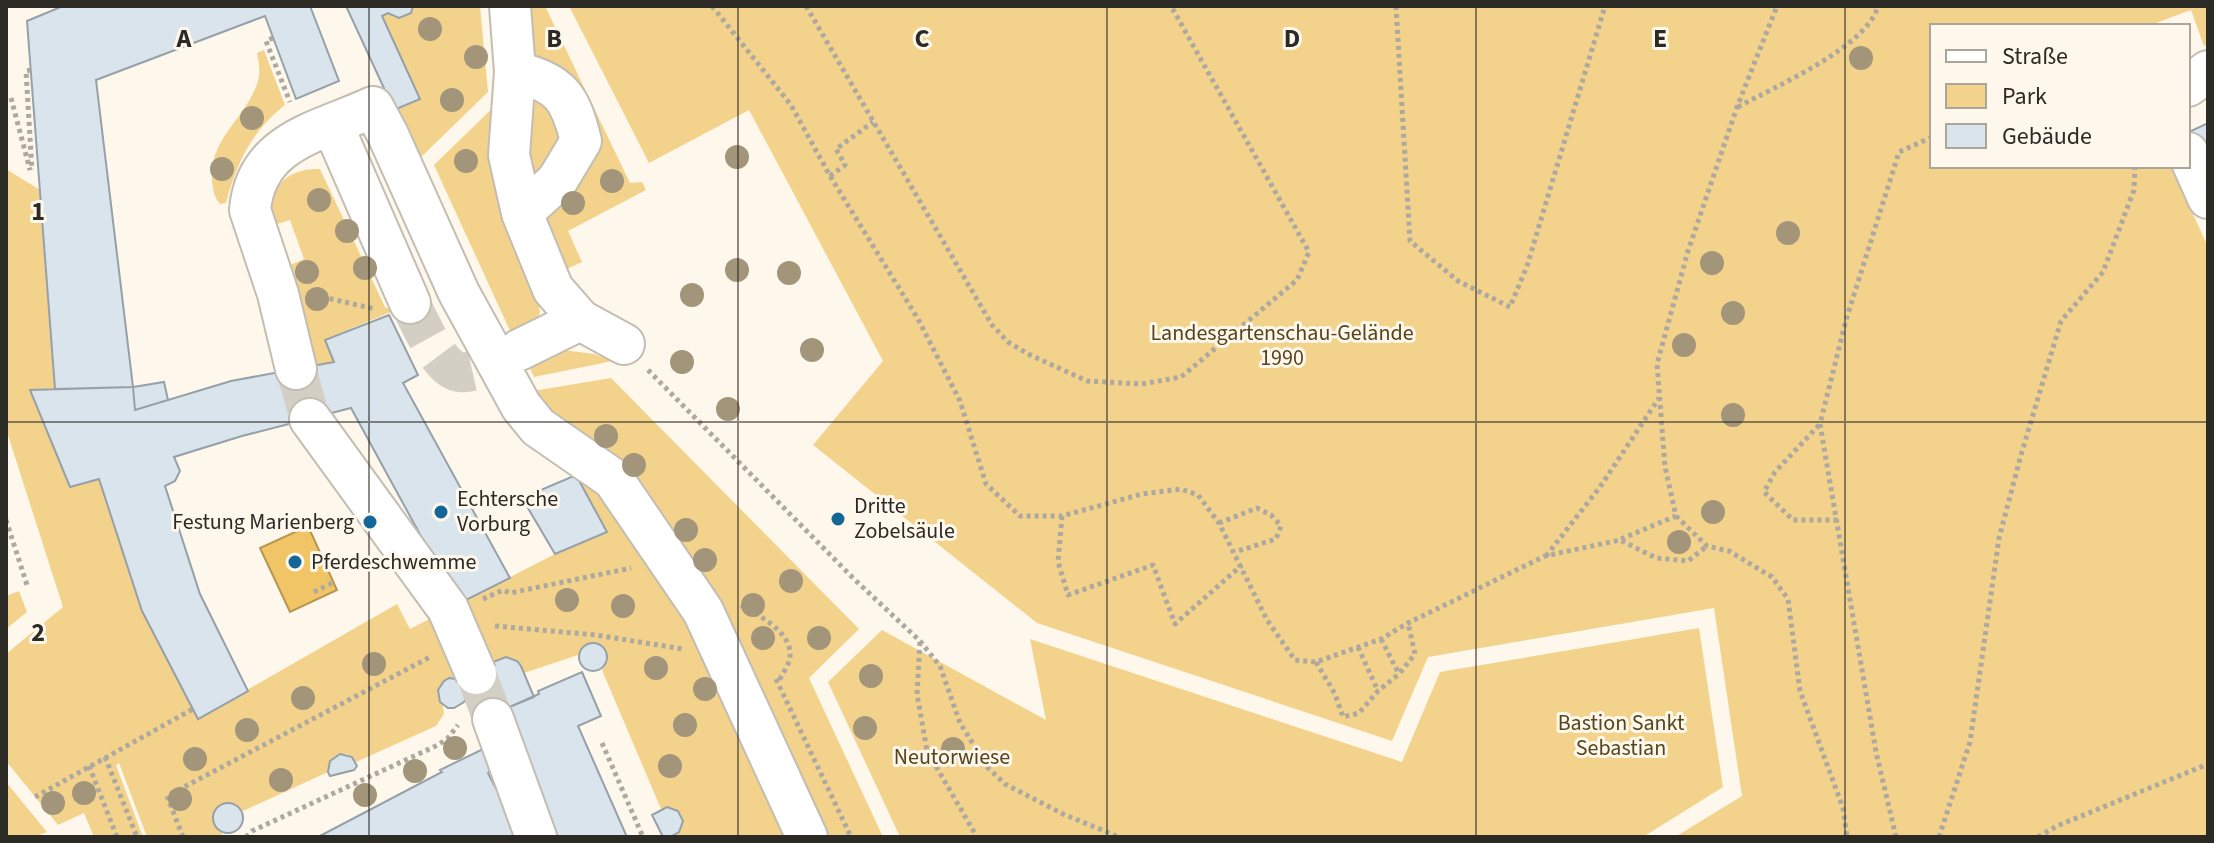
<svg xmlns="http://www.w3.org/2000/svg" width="2214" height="843" viewBox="0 0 2214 843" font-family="'Source Sans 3',sans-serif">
<rect width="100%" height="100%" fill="#fef8ec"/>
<!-- green -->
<path fill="#f3d28c" d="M413 6H480L488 92 417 161 396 110 419 99 382 16 388 13 400 18 411 13Z
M525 6H545L630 183 642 182 646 190 568 231 582 262 565 270 535 203 526 135Z
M569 6H2208V44L2204 46 2191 10 2148 26H1932V166H2171L2208 247V837H1675L1742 796 1714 608 1428 657 1392 741 1037 623 813 445 883 361 749 110 649 163Z
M264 50 285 105C251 132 237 162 226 203L220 204C214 197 213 190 212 180 209 139 244 120 257 84 261 74 259 63 257 53Z
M504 97 540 312 537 321 512 335 434 165Z
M6 169 40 190 55 389 30 391 70 487 99 479 142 611 198 718 397 604 410 629 555 554 607 532 527 392 611 378 859 629 809 678 883 837H675L682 827 681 815 673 808 661 809 602 670 607 662 606 651 595 643 584 646 578 655 524 673 517 661 506 657 462 680 449 678C430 689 444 699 444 714L436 726 356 762 347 754C334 753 328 760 328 772L243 811 234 803 223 804C211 813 212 825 223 834L216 837H147L119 763 116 765 143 837H94L84 813 58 825 6 761V654L63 607 6 429Z
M320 169 385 307 393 311 326 339 334 362 306 367 299 349 307 325 285 267 304 259 290 220 271 226C268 191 282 168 320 169Z
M555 349 594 354 613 361 534 377 529 366Z
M19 591 27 612 6 629V596Z
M1699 628 1723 787 1643 837H900L828 682 882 630 1046 720 1030 639 1402 762 1440 672Z
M6 782 47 832 34 837H6Z"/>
<!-- water -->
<path fill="#f1c465" stroke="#b69652" stroke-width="2" d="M308 526 337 590 290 612 260 548Z"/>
<!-- building -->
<path fill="#d9e4ec" stroke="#96a0a8" stroke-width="2" d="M63 6H310L339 81 296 99 265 16 96 80 133 387 55 389 27 21Z
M346 6H413L411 13 399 18 388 13 382 16 420 99 394 110Z
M2208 123V168L2191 131Z
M389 315 418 375 403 383 510 578 458 604 351 408 242 436 174 457 180 471 175 481 165 486 200 594 248 691 198 719 142 611 99 479 70 487 30 390 133 387 135 410 231 381 334 362 325 340Z
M164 382 168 400 135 410 133 387Z
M576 475 607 532 555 554 522 498Z
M579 657a14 14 0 1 1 28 0a14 14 0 1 1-28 0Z
M506 657 517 661 521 666 534 697 505 709 480 726 467 696 464 702 454 708H448L440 702 438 690 444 681 449 678 462 680 490 668 493 662Z
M582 672 601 716 578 726 627 837H558L505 709 539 694 538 691Z
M481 750 492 751 497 761 488 773 495 787 499 785 518 833 510 837H318L442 772 440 770Z
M340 754 352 757 357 766 354 770 330 776 328 772 330 761Z
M213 818a15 15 0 1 1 30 0a15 15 0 1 1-30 0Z
M667 807 678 811 683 821 679 832 670 837H663L652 815Z"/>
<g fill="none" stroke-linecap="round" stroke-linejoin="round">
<!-- minor-tunnel -->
<path stroke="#d4cfc4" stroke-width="40" stroke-dasharray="40 20" stroke-linecap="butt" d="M410 303C419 320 439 370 460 372 479 374 503 357 519 350
M296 369 310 419
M476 674 493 719"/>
<!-- minor casing -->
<g stroke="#c3bdb2" stroke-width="44">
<path id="minor" d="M510 6 515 72 509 155 522 213 553 289 580 320 624 344
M515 72C561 83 570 97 581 141L557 181 522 213
M2188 86 2208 71
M333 126 410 303
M2188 153 2208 198
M519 350 580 320
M296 369 278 294 250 210C256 140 320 132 373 107L388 135 459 293 521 406 538 427 613 479 703 611 807 837
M310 419 448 609
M493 719 536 837"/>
</g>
<!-- path -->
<path stroke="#aea9a0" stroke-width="5" stroke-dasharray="4 4" stroke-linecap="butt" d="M712 6 791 105 830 176 918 319 960 401 986 484 1020 516H1062L1142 494 1181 489 1198 495 1219 523 1267 620 1295 660 1316 662 1381 639 1408 623 1545 556 1620 540 1656 558 1688 561 1707 546
M806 6 992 325 1008 342 1028 354 1087 381 1142 384 1181 377 1297 280 1309 252 1171 6
M1396 6 1410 241 1458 281 1510 307 1527 266 1605 6
M273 38 266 41 290 102
M31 70 26 71 32 170
M11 98 30 170
M1738 107C1776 86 1867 47 1878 6
M830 176 845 165 836 149 873 122
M314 295 375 309
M648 370 854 579 920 641 940 666 960 723 988 768 1005 784 1063 814 1119 837
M1819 425 1775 472 1764 492 1793 520H1837
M1062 516 1058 562 1068 595 1153 565 1175 624 1242 565
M1676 516 1707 546 1729 551 1772 577 1788 599 1800 691 1843 808 1847 837
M6 520 28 588
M1219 523 1257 508 1271 515 1281 526 1276 539 1235 552
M1621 539 1676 516 1665 467 1657 364 1688 251 1737 107 1777 6
M1546 556 1600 487 1659 398
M314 592 334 582
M483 599 503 590 510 593 631 568
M741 605C758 615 792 632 790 656 790 664 782 674 779 681
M495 626 596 635 683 649
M1381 639 1399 674
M920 642 917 694 927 751 977 837
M1358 647 1378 691
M1316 662 1335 694 1343 717 1359 713 1378 691 1399 674 1415 654 1408 623
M776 679 851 837
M602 743 643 837
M105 757 137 837
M89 766 117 837
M35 797 193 709
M183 837 167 796 432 656
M246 837 252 831 438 745 448 738 458 725
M1896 837 1876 752 1820 424 1846 320 1899 152 1932 137
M1939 837 1970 742 1999 538 2021 455 2061 321 2103 272 2134 190 2135 166
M2038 837 2057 826 2208 764"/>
<!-- minor -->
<use href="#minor" stroke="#fff" stroke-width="40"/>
<!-- minor-bridge casing -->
<g stroke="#c3bdb2" stroke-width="44" stroke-linecap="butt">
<path id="minor-bridge" d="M448 609 476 674"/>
</g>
<!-- minor-bridge -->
<use href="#minor-bridge" stroke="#fff" stroke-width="40"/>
</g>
<!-- trees -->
<g fill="#a2957a">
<circle cx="430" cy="29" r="12"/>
<circle cx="476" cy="57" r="12"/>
<circle cx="1861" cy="58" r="12"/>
<circle cx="452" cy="100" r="12"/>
<circle cx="252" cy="118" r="12"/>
<circle cx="737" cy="157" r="12"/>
<circle cx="466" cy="161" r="12"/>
<circle cx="222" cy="169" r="12"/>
<circle cx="612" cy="181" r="12"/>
<circle cx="319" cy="200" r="12"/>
<circle cx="573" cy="203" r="12"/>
<circle cx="347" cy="231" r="12"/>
<circle cx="1788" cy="233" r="12"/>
<circle cx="1712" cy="263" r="12"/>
<circle cx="365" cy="268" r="12"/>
<circle cx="737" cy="270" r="12"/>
<circle cx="307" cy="272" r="12"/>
<circle cx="789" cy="273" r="12"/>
<circle cx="692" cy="295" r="12"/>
<circle cx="317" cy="299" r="12"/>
<circle cx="1733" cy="313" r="12"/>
<circle cx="1684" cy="345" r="12"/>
<circle cx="812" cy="350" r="12"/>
<circle cx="682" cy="362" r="12"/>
<circle cx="728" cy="409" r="12"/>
<circle cx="1733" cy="415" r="12"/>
<circle cx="606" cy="436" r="12"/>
<circle cx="634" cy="465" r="12"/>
<circle cx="1713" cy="512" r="12"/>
<circle cx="686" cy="530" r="12"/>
<circle cx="1679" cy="542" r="12"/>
<circle cx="705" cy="560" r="12"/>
<circle cx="791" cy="581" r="12"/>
<circle cx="567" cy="600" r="12"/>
<circle cx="753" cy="605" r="12"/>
<circle cx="623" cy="606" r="12"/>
<circle cx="763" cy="638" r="12"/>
<circle cx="819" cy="638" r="12"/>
<circle cx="374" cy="664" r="12"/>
<circle cx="656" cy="668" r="12"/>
<circle cx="871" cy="676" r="12"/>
<circle cx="705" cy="689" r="12"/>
<circle cx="303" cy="698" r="12"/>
<circle cx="685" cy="725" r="12"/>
<circle cx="865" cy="728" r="12"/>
<circle cx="247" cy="730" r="12"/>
<circle cx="455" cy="748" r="12"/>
<circle cx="953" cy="749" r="12"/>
<circle cx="195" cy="759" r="12"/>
<circle cx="670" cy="766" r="12"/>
<circle cx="415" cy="771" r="12"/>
<circle cx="281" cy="780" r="12"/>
<circle cx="84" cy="793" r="12"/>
<circle cx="365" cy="795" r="12"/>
<circle cx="180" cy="799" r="12"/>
<circle cx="53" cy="803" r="12"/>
</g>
<!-- grid -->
<path fill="none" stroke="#2c2a25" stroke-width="2" stroke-opacity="0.55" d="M369 6V837M738 6V837M1107 6V837M1476 6V837M1845 6V837M6 422H2208"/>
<!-- markers -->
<g fill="#136698" stroke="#fef8ec" stroke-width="3">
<circle cx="441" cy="512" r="8"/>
<circle cx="838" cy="519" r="8"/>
<circle cx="370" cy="522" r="8"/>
<circle cx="295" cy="562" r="8"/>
</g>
<g text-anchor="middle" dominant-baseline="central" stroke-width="6" stroke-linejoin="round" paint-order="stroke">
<!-- park labels -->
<g font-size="22" fill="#56441c" stroke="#fef8ec">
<text x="1282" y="333">Landesgartenschau-Gelände<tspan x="1282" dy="25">1990</tspan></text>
<text x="1621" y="723">Bastion Sankt<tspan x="1621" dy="25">Sebastian</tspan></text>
<text x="952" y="757">Neutorwiese</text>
</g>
<!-- poi labels -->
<g font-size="22" fill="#2c2a25" stroke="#fef8ec" text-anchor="start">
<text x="457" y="499">Echtersche<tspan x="457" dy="25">Vorburg</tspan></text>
<text x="854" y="506">Dritte<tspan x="854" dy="25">Zobelsäule</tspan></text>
<text x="354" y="522" text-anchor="end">Festung Marienberg</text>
<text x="311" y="562">Pferdeschwemme</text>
</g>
</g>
<g font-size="26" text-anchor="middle" font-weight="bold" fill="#2c2a25" stroke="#fef8ec" stroke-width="6" stroke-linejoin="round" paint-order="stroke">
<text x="184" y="47">A</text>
<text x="554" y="47">B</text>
<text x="922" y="47">C</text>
<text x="1292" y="47">D</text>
<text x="1660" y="47">E</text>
<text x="38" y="220">1</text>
<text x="38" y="641">2</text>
</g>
<!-- border -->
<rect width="2214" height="843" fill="none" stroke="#2c2a25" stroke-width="16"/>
<!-- legend -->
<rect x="1930" y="24" width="260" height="144" fill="#fef8ec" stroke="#aaa69c" stroke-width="2"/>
<rect x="1946" y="50" width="40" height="12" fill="#ffffff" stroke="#aaa69c" stroke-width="2"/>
<text x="2002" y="64" font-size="24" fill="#2c2a25">Straße</text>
<rect x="1946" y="84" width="40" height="24" fill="#f3d28c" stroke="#aaa69c" stroke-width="2"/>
<text x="2002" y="104" font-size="24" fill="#2c2a25">Park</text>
<rect x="1946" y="124" width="40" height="24" fill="#d9e4ec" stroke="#aaa69c" stroke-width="2"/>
<text x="2002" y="144" font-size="24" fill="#2c2a25">Gebäude</text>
</svg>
